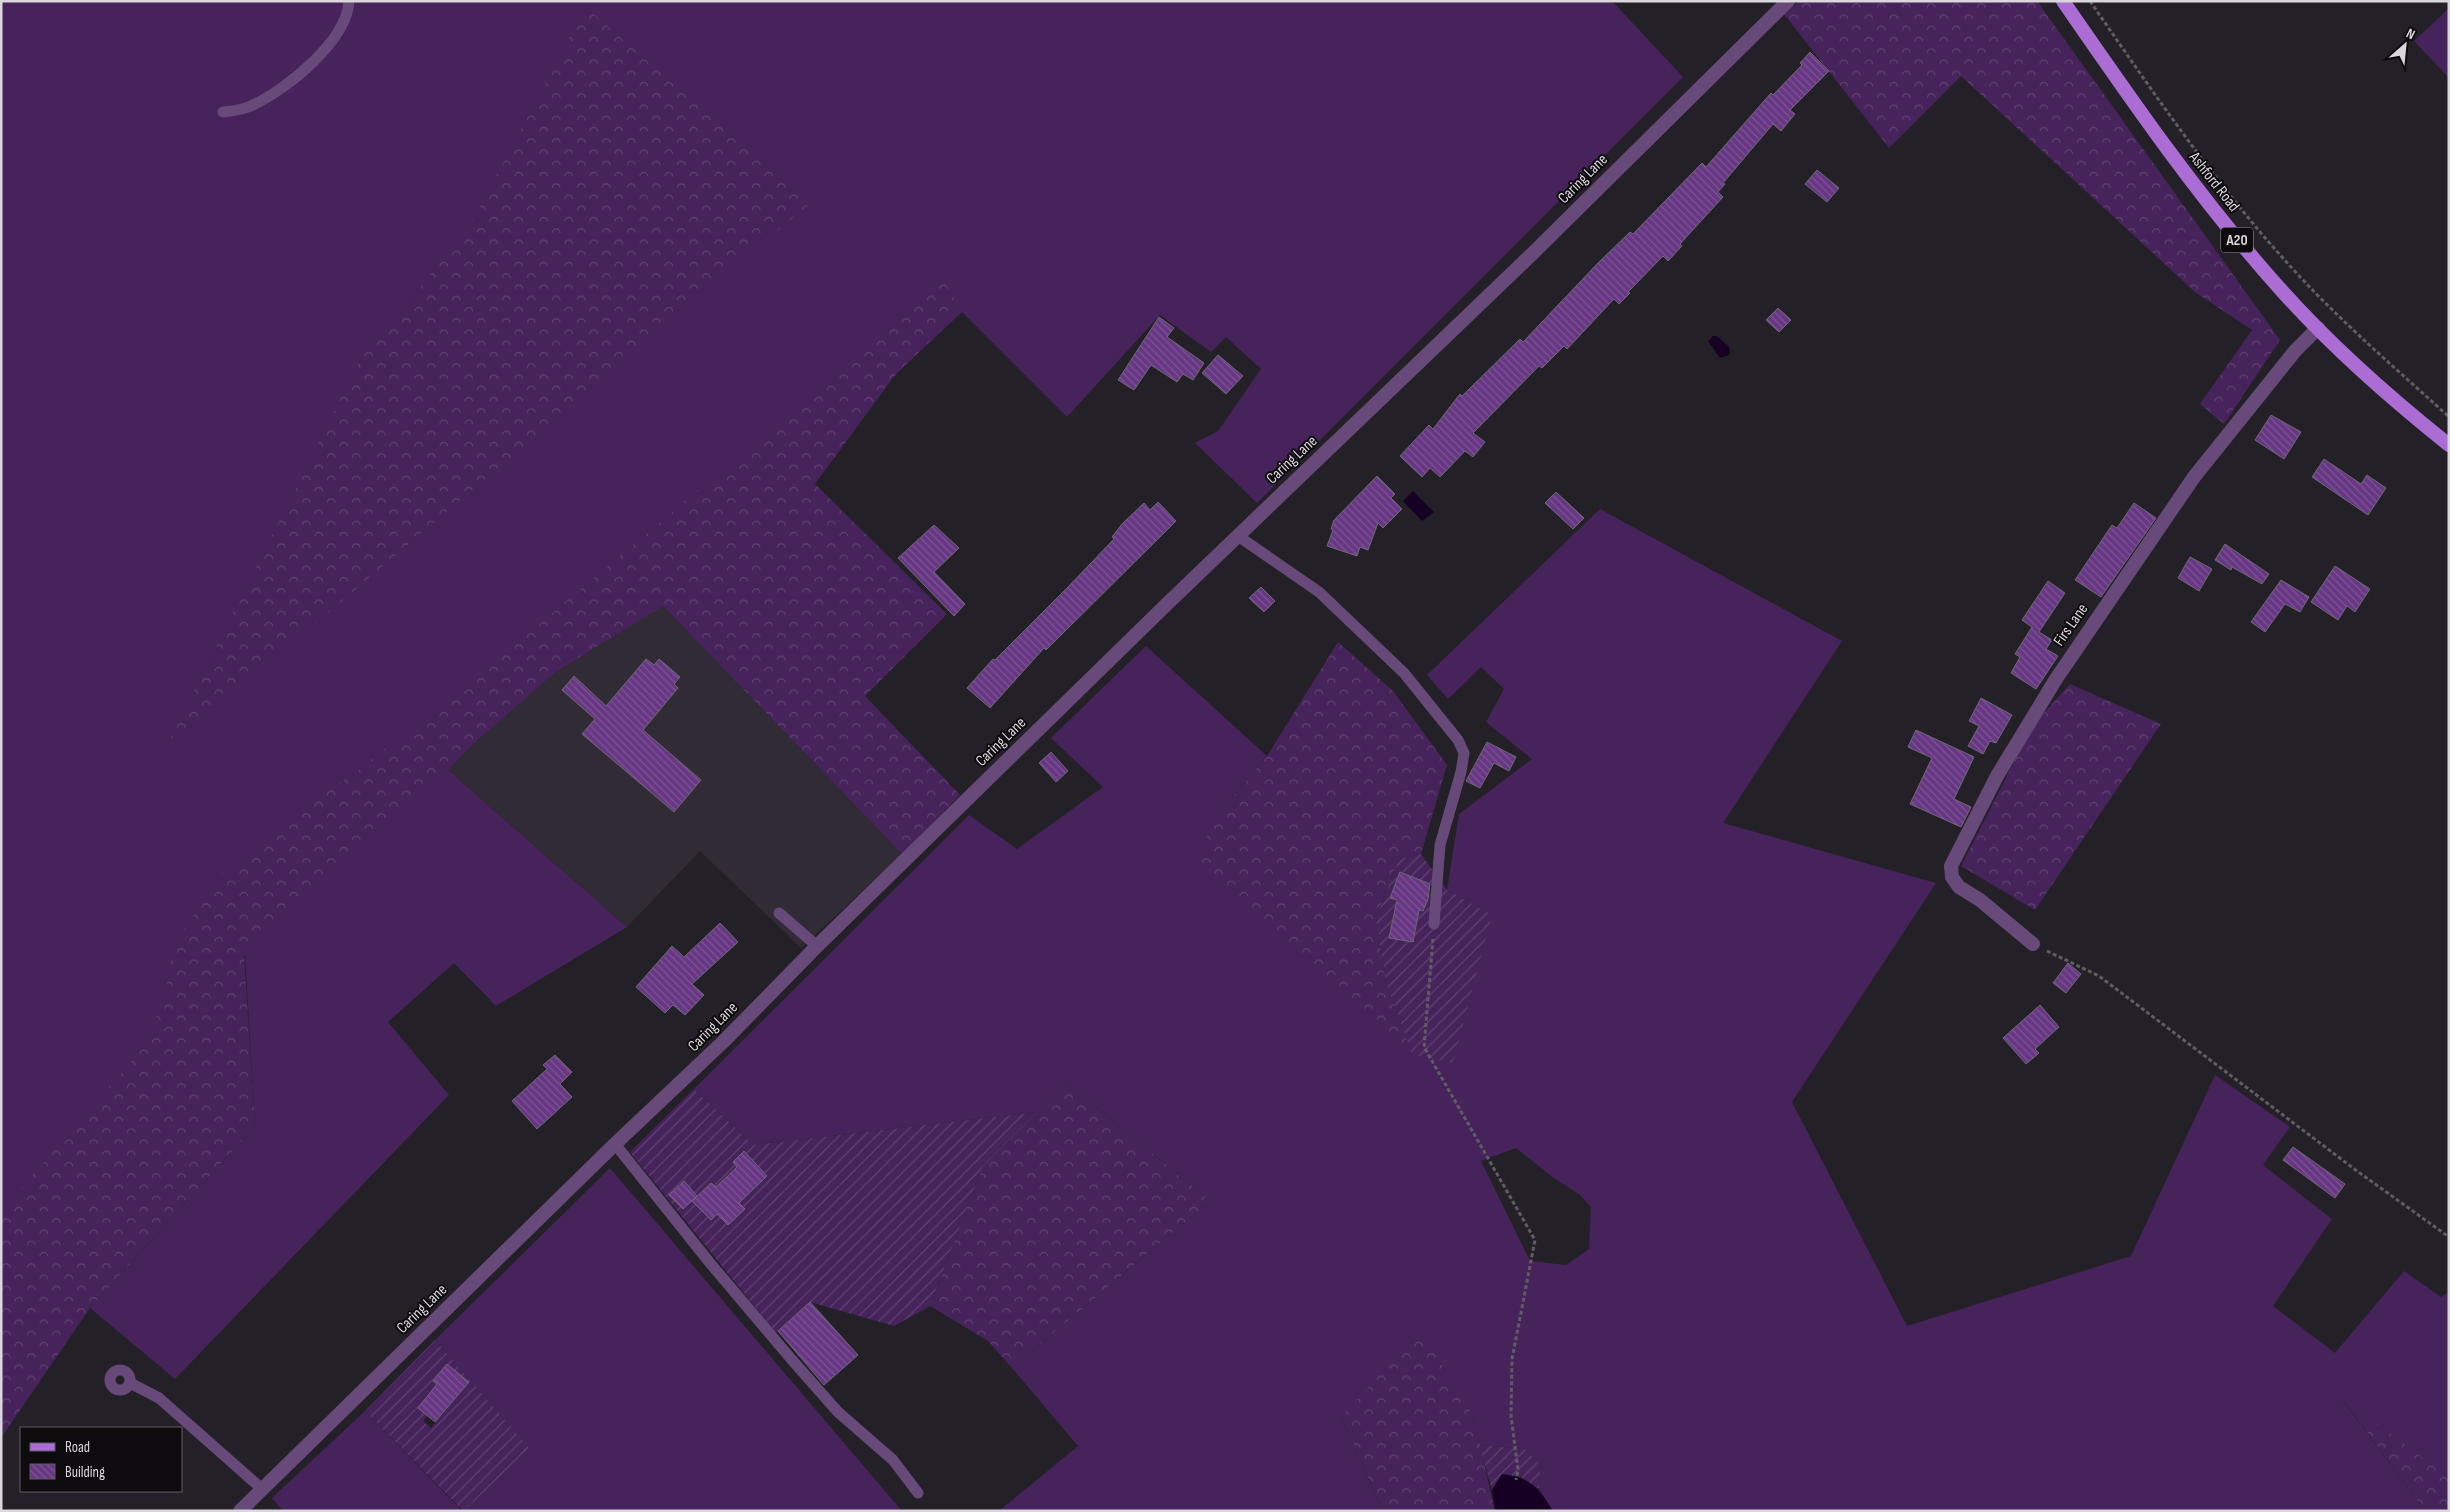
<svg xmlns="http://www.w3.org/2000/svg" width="2450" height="1512" viewBox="0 0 2450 1512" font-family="'Sofia Sans Condensed',sans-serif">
<defs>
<pattern id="forest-crowns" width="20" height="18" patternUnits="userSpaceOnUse" patternTransform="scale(1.25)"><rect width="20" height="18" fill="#46235b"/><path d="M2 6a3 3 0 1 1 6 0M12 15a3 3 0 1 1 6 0" fill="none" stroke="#604272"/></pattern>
<pattern id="garden-furrows" width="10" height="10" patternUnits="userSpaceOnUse" patternTransform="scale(1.25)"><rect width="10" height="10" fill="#46235b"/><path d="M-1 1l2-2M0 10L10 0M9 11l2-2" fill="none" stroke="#604272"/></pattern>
<pattern id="building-back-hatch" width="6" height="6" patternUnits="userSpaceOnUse" patternTransform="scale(1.25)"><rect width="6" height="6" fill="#673784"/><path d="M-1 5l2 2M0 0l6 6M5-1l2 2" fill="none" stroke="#7c5395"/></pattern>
</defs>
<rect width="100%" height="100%" fill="#242028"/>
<!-- built -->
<path fill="#312b36" d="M663 606 902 854 801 948 700 851 627 927 448 770 473 744 557 671Z"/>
<!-- grass -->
<path fill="#46235b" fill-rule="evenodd" d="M1 1H1612L1683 77 1257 503 1195 443 1218 431 1261 369 1226 337 1211 352 1160 315 1067 417 962 312 797 467 663 606 557 671 473 744 448 770 627 927 496 1006 454 963 388 1022 449 1095 175 1379 90 1308 255 1126 245 955 1 1425Z
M2449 8V78L2414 41Z
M1600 509 1842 641 1723 823 1936 883 1792 1102 1907 1326 2131 1256 2215 1075 2290 1127 2263 1165 2332 1219 2273 1306 2335 1353 2404 1271 2441 1297 2449 1292V1477L2342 1399 2425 1511H1553L1539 1489 1541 1464 1524 1449 1479 1445 1473 1416 1341 1417 1383 1511H999L1078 1446 1012 1368 1210 1201 1066 1082 1037 1112 754 1145 694 1089 969 815 1017 849 1103 787 1051 738 1146 646 1267 756 1219 812 1412 1055 1492 916 1447 890 1459 814 1532 759 1486 722 1504 689 1481 667 1448 699 1427 675ZM1516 1148 1555 1179 1579 1194 1591 1207 1589 1249 1566 1265 1530 1261 1481 1161Z
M610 1168 902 1511H463L530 1450 435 1340Z
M365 1411 462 1511H283L272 1498Z"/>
<!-- forest -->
<path fill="url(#forest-crowns)" d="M1799 1H2037L2280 340 2224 424 2200 404 2252 330 2195 292 1961 76 1889 148 1784 14Z
M586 7 809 204 163 753 360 360 468 229Z
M944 282 962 311 895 375 815 484 947 614 865 696 960 795 902 854 663 606 557 671 473 744 448 770 244 952 255 1126 90 1308 1 1438V1217L29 1179 149 1041 165 990 175 943 223 872 285 822 356 772 439 705 441 707Z
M1338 642 1393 691 1447 765 1421 854 1399 859 1376 918 1386 982 1412 1055 1193 864 1219 812 1267 756Z
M2070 684 2161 724 2035 910 1961 866 2033 725Z
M1066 1082 1210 1201 1012 1368 988 1341 930 1306 982 1168Z
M1421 1330 1473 1416 1495 1511H1383L1341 1417Z
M2341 1397 2449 1477V1511H2425Z"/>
<!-- garden -->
<path fill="url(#garden-furrows)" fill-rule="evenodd" d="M1421 854 1447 890 1492 915 1453 1063 1412 1055 1386 982 1376 918 1399 859ZM1400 872 1434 886 1423 911 1390 898ZM1418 915 1413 942 1390 938Z
M694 1089 754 1145 1037 1112 982 1168 930 1306 894 1326 810 1302 776 1333 630 1152ZM743 1151 767 1176 739 1203 745 1209 728 1225 717 1214 711 1220 702 1211 699 1194 711 1183 716 1187 737 1167 733 1162ZM684 1182 697 1196 683 1209 669 1195Z
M435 1340 531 1450 463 1511 365 1411ZM447 1364 469 1382 431 1428 423 1421 427 1416 437 1384 433 1381Z
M1479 1445 1524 1449 1541 1464 1539 1489 1521 1477 1502 1474 1492 1490Z"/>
<!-- water -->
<path fill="#160023" d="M1713 336H1717L1729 347 1730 352 1729 355 1720 358 1708 341Z
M1413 491 1434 512 1422 521 1403 501Z
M1502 1474C1531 1478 1538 1487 1553 1511H1495L1492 1490Z"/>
<!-- building -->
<path fill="url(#building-back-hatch)" stroke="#6d6971" d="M1810 52 1829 71 1790 110 1795 114 1781 131 1773 124 1723 183 1725 184 1718 192 1723 197 1680 244 1682 246 1668 261 1663 256 1628 292 1630 293 1619 304 1614 299 1567 349 1564 346 1542 368 1539 366 1473 433 1485 442 1473 457 1465 451 1440 477 1430 468 1422 477 1400 456 1429 425 1433 429 1460 394 1462 396 1520 339 1523 342 1598 263 1630 232 1633 234 1702 163 1706 167 1771 93 1773 95 1802 65 1800 63Z
M1817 170 1839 188 1827 202 1805 184Z
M1778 308 1791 320 1779 332 1766 320Z
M1159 317 1174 328 1167 337 1204 363 1193 380 1183 374 1177 382 1151 365 1134 390 1118 380Z
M1218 355 1243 376 1226 394 1202 373Z
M2271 415 2301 432 2284 459 2255 440Z
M2324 459 2361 484 2367 475 2386 488 2368 515 2312 477Z
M1377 476 1395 494 1391 498 1402 509 1383 528 1378 523 1368 550 1360 547 1357 556 1327 546 1333 530 1331 529 1334 520Z
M1556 492 1584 518 1573 529 1545 503Z
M1158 502 1176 521 1046 650 1044 648 990 708 967 688 993 659 995 660 1067 588 1114 539 1112 537 1122 524 1144 503 1150 510Z
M2134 503 2156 518 2101 597 2075 580 2112 525 2117 528Z
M934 525 959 548 934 572 965 604 954 616 898 558Z
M2225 544 2269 574 2262 584 2232 567 2231 570 2215 560Z
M2190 557 2212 569 2199 591 2178 578Z
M2335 566 2370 589 2355 612 2347 606 2338 620 2311 602Z
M2281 580 2309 597 2300 612 2285 604 2265 632 2251 622Z
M2048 581 2065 593 2039 632 2052 640 2046 649 2058 656 2036 689 2011 673 2020 657 2015 654 2032 627 2033 628 2022 620Z
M1261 587 1275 601 1264 612 1249 598Z
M646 659 654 665 659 659 680 677 674 684 678 688 643 730 701 780 674 812 582 734 595 719 562 690 574 676 606 706Z
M1981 698 2012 715 1996 743 1990 741 1983 754 1968 746 1979 726 1969 721Z
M1916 730 1974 757 1954 799 1971 807 1961 827 1910 804 1932 758 1908 747Z
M1487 742 1516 757 1509 771 1494 763 1480 788 1466 781Z
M1051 752 1068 771 1056 782 1039 763Z
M1400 872 1430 884 1428 899 1423 911 1419 910 1413 942 1389 938 1397 900 1390 898Z
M720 923 738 942 692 984 704 995 685 1015 673 1005 665 1013 636 987 672 946 684 957Z
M2068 963 2081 974 2066 993 2053 983Z
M2040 1005 2059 1027 2035 1049 2039 1053 2026 1064 2003 1038Z
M555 1055 572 1072 560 1084 572 1097 537 1129 512 1101 547 1069 543 1065Z
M2293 1147 2345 1184 2335 1198 2283 1160Z
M744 1151 767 1176 739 1203 745 1209 728 1225 717 1214 711 1220 692 1201 711 1183 716 1187 737 1167 733 1162Z
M684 1181 697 1196 683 1209 669 1195Z
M810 1302 858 1355 824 1385 778 1331Z
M447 1364 469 1382 435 1422 418 1408 437 1384 433 1381Z"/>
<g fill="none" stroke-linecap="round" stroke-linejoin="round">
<!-- path -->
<path stroke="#605c63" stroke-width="3" stroke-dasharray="4 2.5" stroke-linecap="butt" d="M2090 1C2157 98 2222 194 2303 280 2349 329 2400 372 2449 417
M1433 939 1424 1047 1535 1240 1512 1359 1511 1416 1518 1470 1516 1480
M2047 951 2099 976 2357 1171 2449 1237"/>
<!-- service -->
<path stroke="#67497a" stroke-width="11" d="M223 112C233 111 244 110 253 105 287 89 347 41 349 1
M1238 536 1319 592 1404 673 1458 740 1464 753 1461 772 1440 845 1434 924
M779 913 817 946
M615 1144 710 1263 792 1360 838 1412 893 1460 918 1493
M110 1380a10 10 0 1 1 20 0a10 10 0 1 1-20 0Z
M130 1383 159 1398 262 1489"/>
<!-- minor -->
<path stroke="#67497a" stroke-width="14" d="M2033 944 1980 900 1959 887 1952 877 1951 866 1997 776 2056 679 2194 477 2295 351 2318 328
M240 1511 615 1144 724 1041 817 946 1170 601 1531 255 1788 1"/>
<!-- primary -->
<path stroke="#ab6cd3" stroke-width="14" d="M2063 1C2132 101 2201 201 2282 291 2333 348 2390 398 2449 445"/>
</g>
<g text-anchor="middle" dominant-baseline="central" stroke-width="4" stroke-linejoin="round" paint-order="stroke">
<!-- shield labels -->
<rect fill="#0d0b0e" stroke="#9c9a9e" stroke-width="1" x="2221" y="227.5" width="32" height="25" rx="4"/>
<g font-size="15" font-weight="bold" fill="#dad7dc">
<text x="2237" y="240">A20</text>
</g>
<!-- street labels -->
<g font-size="16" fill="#dad7dc" stroke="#0d0b0e">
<text transform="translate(1583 179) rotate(-45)">Caring Lane</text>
<text transform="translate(2214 182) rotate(52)">Ashford Road</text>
<text transform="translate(1292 460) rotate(-43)">Caring Lane</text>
<text transform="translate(2071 625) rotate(-55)">Firs Lane</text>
<text transform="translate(1001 742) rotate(-44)">Caring Lane</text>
<text transform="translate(713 1027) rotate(-45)">Caring Lane</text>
<text transform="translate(422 1309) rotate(-44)">Caring Lane</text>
</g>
</g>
<!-- border -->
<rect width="2450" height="1512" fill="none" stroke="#dad7dc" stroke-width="5"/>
<!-- legend -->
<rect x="20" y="1427" width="162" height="65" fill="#0d0b0e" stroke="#5f5d60"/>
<rect x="30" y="1443" width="25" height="8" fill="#ab6cd3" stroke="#5f5d60"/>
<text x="65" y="1452" font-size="15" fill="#dad7dc">Road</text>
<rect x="30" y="1464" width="25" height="15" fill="url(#building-back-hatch)" stroke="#5f5d60"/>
<text x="65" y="1477" font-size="15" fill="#dad7dc">Building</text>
<!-- north arrow -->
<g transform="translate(2405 45) rotate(27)" stroke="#0d0b0e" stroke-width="4" paint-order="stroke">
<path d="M0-4L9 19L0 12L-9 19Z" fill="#dad7dc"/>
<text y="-8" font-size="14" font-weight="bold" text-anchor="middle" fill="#dad7dc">N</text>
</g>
</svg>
